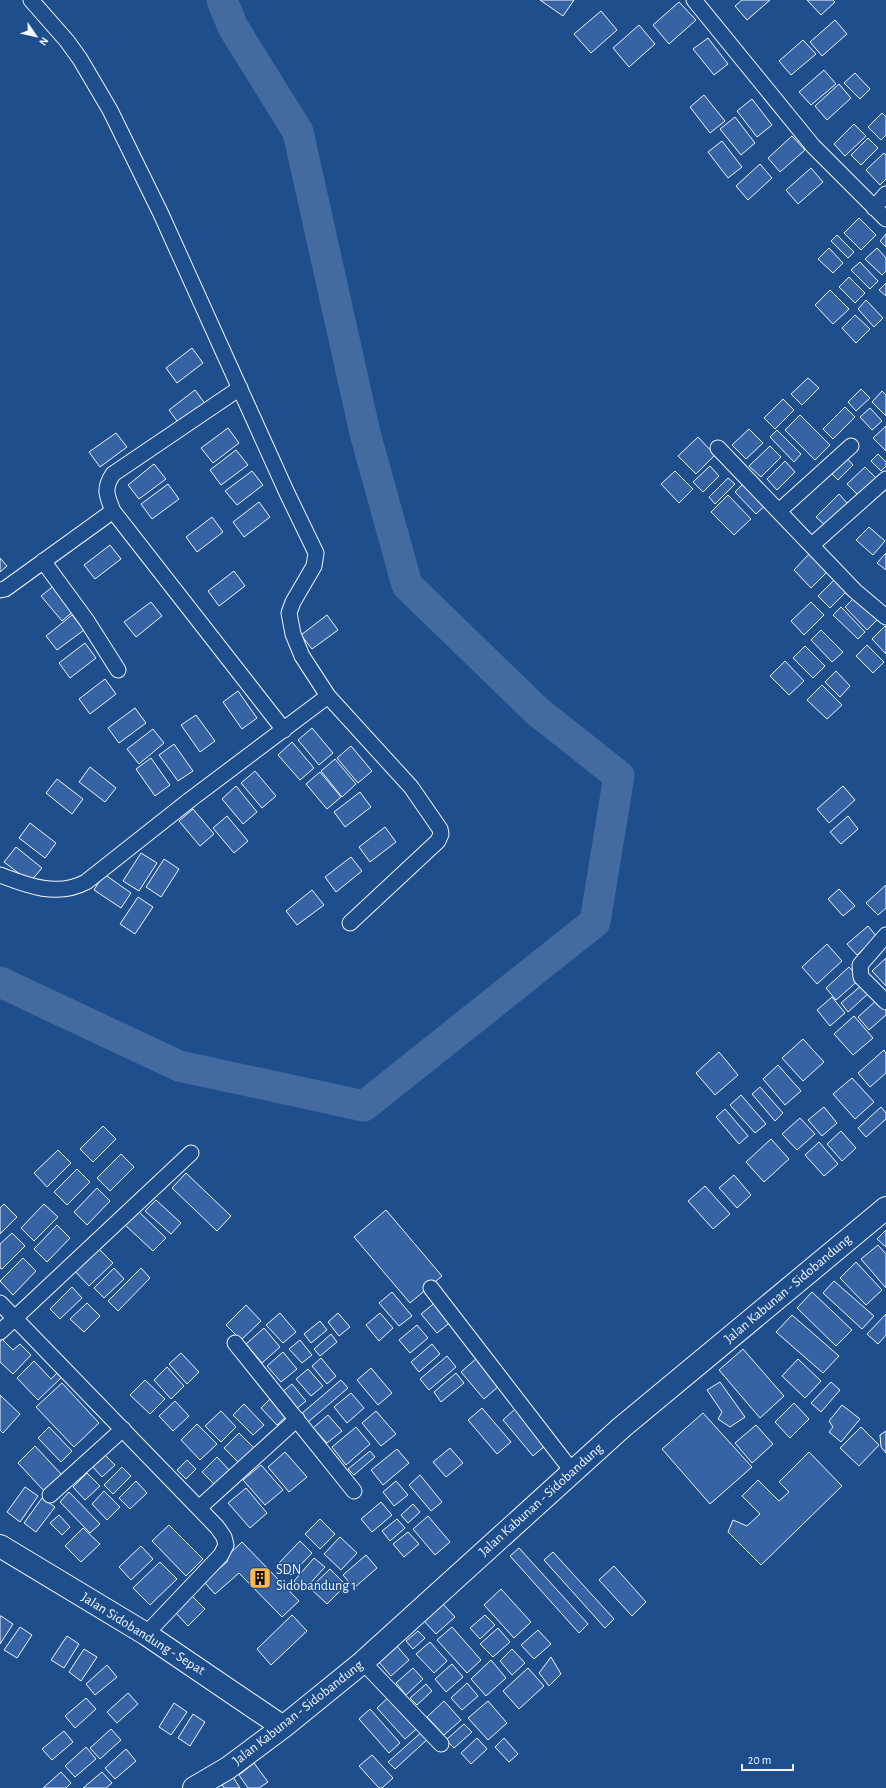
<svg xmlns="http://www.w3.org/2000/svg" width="886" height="1788" viewBox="0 0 886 1788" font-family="'Alegreya Sans',sans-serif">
<rect width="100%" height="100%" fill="#1f4e8c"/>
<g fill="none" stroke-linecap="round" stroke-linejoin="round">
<!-- river -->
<path stroke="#446ba0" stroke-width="31" d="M0 982 179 1066 364 1106 595 922 619 776 537 711 407 585 365 433 298 132 233 27 222 0"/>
</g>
<!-- building -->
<path fill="#3563a3" stroke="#f2f6ff" d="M540 0H574L563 16Z
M742 0H770L747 20 735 6Z
M807 0H833L835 2 821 15Z
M679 2 696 20 669 44 653 25Z
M601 11 617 30 591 53 574 34Z
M835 20 847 34 822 56 810 42Z
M639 25 655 44 629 67 613 48Z
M708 38 728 64 714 75 693 49Z
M803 40 816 54 791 75 779 61Z
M824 70 836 84 811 105 799 92Z
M855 73 870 89 860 99 844 83Z
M839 84 851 98 827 120 815 106Z
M704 95 725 121 710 133 690 107Z
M752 99 772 125 757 137 737 111Z
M882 113 886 117V135L881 140 868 127Z
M735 117 755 143 741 155 720 129Z
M854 124 866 136 845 156 834 144Z
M792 136 805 150 780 172 768 158Z
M868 138 878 148 861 165 851 155Z
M722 141 742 167 728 178 708 152Z
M884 153 886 155V179L880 185 866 170Z
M760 164 772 178 748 200 736 186Z
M811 168 823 182 798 204 786 190Z
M859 218 876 235 861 250 844 233Z
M886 234V247L880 241Z
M837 235 854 252 848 258 831 241Z
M829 248 843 263 833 273 818 259Z
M877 248 886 258V271L882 275 865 259Z
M860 262 878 281 870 289 851 270Z
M849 277 865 293 855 303 839 287Z
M886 283V296L879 290Z
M830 290 849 309 833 324 815 305Z
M866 300 883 318 874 327 858 309Z
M855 315 870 329 856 343 842 328Z
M192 348 203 363 177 383 166 368Z
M808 378 819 388 802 405 791 394Z
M861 389 870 398 856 411 848 402Z
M195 390 206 405 180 425 169 410Z
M882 391 886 395V416L872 402Z
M783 399 794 410 775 429 764 418Z
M845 407 855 417 833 439 823 429Z
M870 408 882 421 872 430 860 417Z
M800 415 830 445 815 460 785 430Z
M886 426V451L873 438Z
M228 428 239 443 213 463 201 448Z
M749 429 763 443 746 459 732 445Z
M777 430 801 454 794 462 770 437Z
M116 433 127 447 100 467 89 452Z
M698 437 715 455 696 474 678 456Z
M770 446 781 457 761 477 749 466Z
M236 450 248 465 221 485 210 470Z
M878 454 886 462V466L881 471 871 461Z
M845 456 853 465 838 480 829 471Z
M785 461 795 472 777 490 767 479Z
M154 464 166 479 139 499 128 485Z
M710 466 719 476 703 492 693 482Z
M865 467 876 478 858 495 847 484Z
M252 471 263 485 237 505 225 491Z
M675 471 693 489 679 503 661 484Z
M728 478 735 484 715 504 709 497Z
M747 480 768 503 756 514 735 492Z
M168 484 179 499 152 519 141 504Z
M839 494 847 503 825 525 816 517Z
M728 495 751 519 734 535 711 512Z
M259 502 270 517 244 537 233 522Z
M212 517 223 532 197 552 186 537Z
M869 527 885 541 873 555 856 540Z
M110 545 121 559 95 579 84 565Z
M810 553 828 571 811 588 794 570Z
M886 553V570L877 563Z
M0 558 7 566 0 572Z
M234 571 245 586 219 606 208 591Z
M836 578 848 590 830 608 818 596Z
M56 584 76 609 62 621 41 596Z
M857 595 879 618 867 630 845 607Z
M151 602 162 616 136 637 124 622Z
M811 602 824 615 804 635 791 621Z
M841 607 865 632 858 639 833 615Z
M72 615 84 630 57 650 46 636Z
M327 615 338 630 312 649 301 635Z
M885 626 886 627V654L872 639Z
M821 630 843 652 832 662 811 640Z
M85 643 96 658 70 678 59 663Z
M867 645 884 662 873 673 856 656Z
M805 646 825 666 813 678 793 658Z
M785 661 804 681 789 695 770 676Z
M836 671 850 686 840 697 825 682Z
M105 679 116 694 90 714 79 699Z
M822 685 842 705 827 719 807 700Z
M238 691 257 718 242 729 223 702Z
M135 708 146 723 119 743 108 728Z
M196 715 215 741 200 752 181 725Z
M312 728 333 753 319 765 298 740Z
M153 729 164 743 139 764 127 749Z
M292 742 314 768 300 780 278 755Z
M174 744 193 771 178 781 159 755Z
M351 746 372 771 358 783 337 758Z
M151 758 170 785 155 796 136 769Z
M335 759 356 784 342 797 321 771Z
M90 767 116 788 105 802 79 782Z
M255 771 276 796 262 808 241 783Z
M320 772 341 797 327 809 306 784Z
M57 779 83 799 72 814 46 793Z
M236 786 257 812 243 824 222 799Z
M843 786 855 800 829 823 817 809Z
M360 792 371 807 345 827 334 812Z
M193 809 214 834 200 846 179 821Z
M227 816 248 841 234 853 213 828Z
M848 816 858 829 841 844 830 832Z
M30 823 56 843 45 858 19 838Z
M385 827 396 842 370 862 359 847Z
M16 847 42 868 30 882 4 862Z
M141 853 157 863 139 891 123 881Z
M351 857 362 871 336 892 325 877Z
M164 859 179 869 161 897 146 887Z
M104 874 131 893 121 908 94 890Z
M886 885V908L878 915 866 903Z
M839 889 855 906 843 916 828 899Z
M312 890 324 905 297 925 286 911Z
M138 897 153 907 135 934 120 924Z
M868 926 877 937 857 955 847 944Z
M827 944 842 961 817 984 802 967Z
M886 958V986L872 971Z
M849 967 860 979 836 1000 826 988Z
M863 984 870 992 848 1012 841 1003Z
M832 997 845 1013 830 1026 817 1010Z
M879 998 886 1005V1015L869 1030 858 1017Z
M854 1016 873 1038 853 1055 834 1034Z
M803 1039 824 1062 803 1081 782 1058Z
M884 1050 886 1053V1073L870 1087 858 1073Z
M719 1052 738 1075 715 1095 696 1073Z
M778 1065 801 1091 785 1105 763 1079Z
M852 1078 874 1102 855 1119 833 1094Z
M760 1087 783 1113 775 1121 752 1094Z
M741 1095 766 1124 755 1133 730 1105Z
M824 1107 837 1123 822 1136 808 1120Z
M881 1107 886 1113V1119L866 1137 858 1128Z
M725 1109 748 1136 739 1144 716 1117Z
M800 1118 815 1134 797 1150 782 1134Z
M103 1126 116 1139 93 1162 80 1149Z
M841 1131 856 1148 842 1161 827 1144Z
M771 1139 789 1159 764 1182 746 1162Z
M819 1142 838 1164 824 1176 805 1155Z
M58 1150 71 1163 47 1187 34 1173Z
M121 1154 134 1167 110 1191 97 1178Z
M77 1169 90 1182 67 1205 54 1192Z
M186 1173 231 1216 217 1231 172 1188Z
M734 1175 751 1195 737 1208 719 1188Z
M705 1186 730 1214 713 1229 688 1201Z
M97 1188 110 1201 87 1225 74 1212Z
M156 1200 181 1223 171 1234 145 1211Z
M4 1204 17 1217 0 1234V1208Z
M44 1204 58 1217 34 1241 21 1228Z
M137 1210 166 1238 153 1251 124 1224Z
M386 1210 442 1276 410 1303 354 1237Z
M57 1225 70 1238 47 1262 34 1249Z
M886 1230V1247L877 1239Z
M12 1233 25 1246 2 1269 0 1268V1244Z
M878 1245 886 1254V1288L861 1259Z
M96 1246 113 1263 89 1286 73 1269Z
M23 1258 36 1271 13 1295 0 1281Z
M856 1262 882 1290 866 1305 840 1278Z
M114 1268 124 1279 104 1298 94 1288Z
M141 1268 150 1278 118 1311 108 1301Z
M834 1281 874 1316 862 1329 823 1293Z
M72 1287 82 1298 60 1319 50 1309Z
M392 1292 412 1316 399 1326 379 1303Z
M812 1292 852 1330 836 1346 797 1308Z
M437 1301 453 1320 437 1333 421 1314Z
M87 1303 100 1316 84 1332 70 1319Z
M246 1305 261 1321 241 1340 226 1325Z
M280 1313 296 1332 283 1343 266 1325Z
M338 1313 350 1327 339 1336 328 1322Z
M380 1313 393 1328 379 1341 366 1325Z
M886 1314V1335L878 1344 867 1334Z
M792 1315 839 1356 823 1373 776 1332Z
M320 1321 327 1330 311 1343 304 1334Z
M417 1325 428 1338 410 1353 399 1340Z
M264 1328 280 1347 262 1363 246 1344Z
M331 1334 337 1342 320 1356 314 1349Z
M2 1339 13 1350 20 1344 31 1355 13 1374 0 1362V1342Z
M300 1340 312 1355 302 1363 289 1349Z
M432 1344 440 1354 419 1372 411 1362Z
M743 1349 784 1396 760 1418 719 1370Z
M283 1352 297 1369 281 1382 267 1366Z
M181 1353 199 1372 187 1384 169 1364Z
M447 1356 456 1367 429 1390 420 1379Z
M321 1358 336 1376 327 1384 312 1366Z
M477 1358 500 1385 484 1399 461 1372Z
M798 1359 821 1381 805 1398 782 1376Z
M34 1361 51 1379 59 1371 63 1376 38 1400 17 1378Z
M167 1367 184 1386 171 1399 154 1380Z
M371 1368 392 1393 378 1405 357 1380Z
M308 1369 323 1386 311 1396 296 1379Z
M456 1373 464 1383 441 1402 434 1392Z
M145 1380 165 1399 150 1414 130 1395Z
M341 1380 348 1388 308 1422 301 1414Z
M720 1382 745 1417 730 1427 718 1419 722 1412 707 1390Z
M831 1382 840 1390 821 1412 811 1403Z
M62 1383 99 1423 74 1447 36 1407Z
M292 1384 306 1401 296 1409 281 1393Z
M351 1393 364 1408 347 1423 334 1407Z
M0 1395 20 1414 3 1433 0 1430Z
M273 1396 290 1413 277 1425 261 1408Z
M175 1401 189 1416 173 1431 159 1416Z
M794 1403 809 1419 790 1438 775 1422Z
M244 1404 264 1425 253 1435 233 1415Z
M842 1405 860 1419 841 1442 829 1432 833 1427 829 1421Z
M482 1408 511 1442 497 1454 468 1420Z
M515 1409 546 1445 533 1456 503 1420Z
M221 1411 236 1427 221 1442 205 1426Z
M376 1411 396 1434 381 1446 362 1423Z
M703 1413 752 1467 710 1504 662 1449Z
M328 1415 342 1431 327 1443 313 1428Z
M197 1424 217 1444 200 1460 181 1440Z
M756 1425 773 1444 752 1463 735 1443Z
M49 1427 72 1451 61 1462 38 1438Z
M356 1427 370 1444 346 1465 332 1447Z
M861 1427 879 1445 859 1466 840 1448Z
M886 1431V1453L881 1447 880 1435Z
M239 1433 254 1448 239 1463 224 1448Z
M35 1446 62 1475 45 1492 18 1463Z
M450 1448 463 1463 446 1477 433 1462Z
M397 1449 409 1463 383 1485 371 1470Z
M370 1451 375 1457 354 1475 348 1469Z
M285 1452 307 1477 289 1492 268 1467Z
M809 1452 842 1486 761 1565 728 1532 733 1520 747 1526 760 1514 742 1496 758 1480 779 1501 789 1492 779 1482Z
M104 1454 115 1465 102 1477 92 1466Z
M217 1457 231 1472 216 1486 202 1472Z
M187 1460 196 1469 186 1479 177 1470Z
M261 1465 283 1490 265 1505 243 1480Z
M122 1467 131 1476 113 1494 104 1485Z
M87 1473 100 1486 85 1500 73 1487Z
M420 1475 442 1502 431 1511 409 1485Z
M136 1481 147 1493 130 1509 119 1498Z
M396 1481 408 1495 394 1506 383 1492Z
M25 1487 38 1496 20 1522 7 1512Z
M246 1488 267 1513 250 1528 228 1503Z
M104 1491 120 1507 107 1520 92 1504Z
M69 1492 100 1524 90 1533 60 1502Z
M42 1498 55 1507 36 1532 24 1523Z
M381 1502 392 1515 372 1532 361 1519Z
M413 1504 420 1512 408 1523 401 1515Z
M59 1515 70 1527 62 1535 50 1523Z
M428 1516 450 1542 435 1555 413 1529Z
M320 1519 335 1534 320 1549 305 1534Z
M397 1519 405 1528 390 1541 382 1531Z
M169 1525 203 1559 186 1576 152 1541Z
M83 1528 100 1544 81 1562 65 1546Z
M408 1532 419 1544 404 1557 393 1544Z
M340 1537 357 1553 341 1570 324 1554Z
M300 1541 312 1553 291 1575 279 1563Z
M242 1542 299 1601 282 1617 239 1573 215 1594 204 1582 228 1561 225 1558Z
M141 1546 153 1559 131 1580 119 1567Z
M519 1548 588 1624 579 1633 510 1556Z
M553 1552 614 1619 605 1628 544 1560Z
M366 1555 377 1568 354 1588 343 1575Z
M314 1558 325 1567 304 1590 294 1581Z
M160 1562 177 1579 150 1605 133 1588Z
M614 1566 646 1602 632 1616 599 1580Z
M330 1569 346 1585 327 1604 310 1588Z
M501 1589 531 1622 514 1638 484 1605Z
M191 1595 205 1609 188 1626 174 1611Z
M443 1604 455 1617 436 1634 424 1621Z
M292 1615 307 1631 271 1665 257 1649Z
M485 1615 495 1625 480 1639 470 1628Z
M1 1616 13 1624 0 1644V1616Z
M20 1627 32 1635 17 1658 4 1650Z
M452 1627 481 1660 467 1673 437 1640Z
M498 1628 510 1642 493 1657 480 1644Z
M538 1630 551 1644 534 1659 521 1645Z
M418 1631 425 1638 413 1649 406 1641Z
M67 1636 79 1644 64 1668 51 1660Z
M430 1642 447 1661 434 1673 416 1654Z
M396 1645 409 1660 391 1676 378 1661Z
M84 1649 97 1657 81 1681 69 1672Z
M512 1649 525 1663 512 1675 500 1661Z
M551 1657 561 1674 549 1686 539 1673Z
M491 1660 506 1678 486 1696 471 1679Z
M452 1664 463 1677 446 1692 435 1679Z
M107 1665 117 1677 95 1695 86 1684Z
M413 1668 423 1679 406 1695 396 1683Z
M528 1668 544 1686 519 1709 503 1691Z
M467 1683 478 1696 462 1710 451 1698Z
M426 1684 432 1691 417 1705 410 1698Z
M128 1693 138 1704 117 1723 107 1712Z
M392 1694 421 1725 405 1739 377 1708Z
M86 1698 96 1709 75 1728 65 1716Z
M444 1701 461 1720 444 1735 427 1717Z
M488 1701 507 1723 488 1740 468 1718Z
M174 1703 187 1712 171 1735 159 1727Z
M370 1709 400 1743 389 1753 359 1719Z
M193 1714 205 1722 190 1746 178 1738Z
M464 1724 472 1732 454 1748 446 1740Z
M111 1729 121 1740 100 1759 90 1748Z
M424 1730 430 1737 395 1769 388 1762Z
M64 1731 73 1742 52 1760 42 1749Z
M477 1738 487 1749 471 1764 461 1753Z
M504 1738 518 1754 509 1762 495 1747Z
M86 1747 96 1759 75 1777 65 1766Z
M126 1749 136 1761 115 1779 105 1768Z
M372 1755 393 1778 382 1788H379L359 1766Z
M254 1763 268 1782 259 1788H248L239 1775Z
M61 1772 71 1783 66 1788H43Z
M102 1772 112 1783 106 1788H83Z
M233 1777 240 1788H224L222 1785Z"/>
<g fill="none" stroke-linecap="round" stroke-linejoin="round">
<!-- street casing -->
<g stroke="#f2f6ff" stroke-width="17">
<path id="street" d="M31 0 67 41 80 59 110 110 161 214 287 493 316 553 314 566 293 602 289 613 293 634 302 656 328 696 411 787 440 829 441 834 438 841 350 923
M694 0 813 146 886 219
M874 208 886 194
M718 448 855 591 886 617
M113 511C107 496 103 489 113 474L240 388
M779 511 851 446
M812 545 886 479
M43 561 87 621 118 670
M0 590 5 589 113 511 284 730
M0 875C28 886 58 897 86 882L191 799 328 696
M886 935 860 965 861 977 886 1002
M431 1288 572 1471
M0 1303 217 1527 224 1537 226 1545 221 1555 146 1634
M0 1332 191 1153
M235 1343 354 1491
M50 1495 123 1429
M199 1508 297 1419
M363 1662 441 1744"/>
</g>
<!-- secondary casing -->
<g stroke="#f2f6ff" stroke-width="24">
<path id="secondary" d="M0 1546 146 1634 283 1727
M194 1788 228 1768 283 1727 363 1662 621 1428 886 1208"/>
</g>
<!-- street -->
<use href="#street" stroke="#1f4e8c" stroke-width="15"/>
<!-- secondary -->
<use href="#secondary" stroke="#1f4e8c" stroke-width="22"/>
</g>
<!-- icons -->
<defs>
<g id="building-square" transform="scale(1.15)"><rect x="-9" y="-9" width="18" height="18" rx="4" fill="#ffb74d" stroke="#1f4e8c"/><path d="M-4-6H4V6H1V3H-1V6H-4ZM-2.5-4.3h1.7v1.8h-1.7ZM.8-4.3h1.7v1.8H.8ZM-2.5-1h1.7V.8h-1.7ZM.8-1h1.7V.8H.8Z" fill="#111"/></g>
</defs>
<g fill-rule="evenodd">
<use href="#building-square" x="260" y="1578"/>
</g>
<g text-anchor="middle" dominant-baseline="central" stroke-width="3" stroke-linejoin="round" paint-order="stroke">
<!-- street labels -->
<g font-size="14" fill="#f2f6ff" stroke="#1f4e8c">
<text transform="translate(788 1289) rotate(-40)">Jalan Kabunan - Sidobandung</text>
<text transform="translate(541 1500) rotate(-42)">Jalan Kabunan - Sidobandung</text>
<text transform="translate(143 1634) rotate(32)">Jalan Sidobandung - Sepat</text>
<text transform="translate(298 1713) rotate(-38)">Jalan Kabunan - Sidobandung</text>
</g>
<!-- poi labels -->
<g font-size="14" fill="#f2f6ff" stroke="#1f4e8c" text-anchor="start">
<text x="276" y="1570">SDN<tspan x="276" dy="16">Sidobandung 1</tspan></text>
</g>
</g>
<!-- north arrow -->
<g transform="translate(36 36) rotate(124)" stroke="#1f4e8c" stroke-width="3" paint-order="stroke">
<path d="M0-3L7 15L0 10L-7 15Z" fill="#f2f6ff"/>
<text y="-6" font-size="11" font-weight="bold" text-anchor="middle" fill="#f2f6ff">N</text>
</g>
<!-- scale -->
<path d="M742 1764v6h51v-6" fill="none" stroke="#f2f6ff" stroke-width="2"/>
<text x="748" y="1764" font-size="12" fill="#f2f6ff" stroke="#1f4e8c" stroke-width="3" paint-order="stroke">20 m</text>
</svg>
